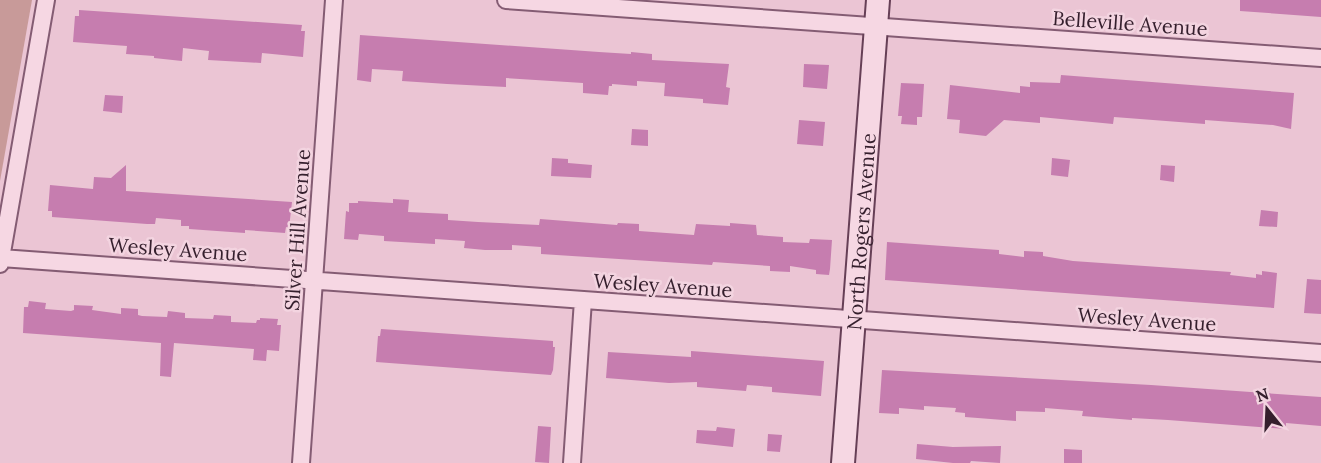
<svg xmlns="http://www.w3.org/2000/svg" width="1321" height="463" viewBox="0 0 1321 463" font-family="Lora,serif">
<rect width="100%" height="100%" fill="#ebc5d4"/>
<!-- green -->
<path fill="#c89a99" d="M0 0H32L0 181Z"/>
<!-- building -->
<path fill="#c67daf" d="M1240 0H1321V17L1240 11Z
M79 10 302 25 301 31H305L303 57 262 53 261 63 208 60 209 51 183 48 182 61 154 58V56L126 54 127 46 73 42 75 16H79Z
M360 35 599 52 631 54V52L652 54V60L729 64 726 87 730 88 728 105 703 103V99L664 96 665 83 637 81V86L612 84V86H609L608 95 583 93V83L506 78V87L447 84 402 81 403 71 372 69 371 82 357 80Z
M804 64 829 65 827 89 803 87Z
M1061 75 1294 93 1291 129 1273 125 1205 120V124L1114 117 1113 124 1040 117V123L1004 120 986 136 959 133 960 120 947 119 950 85 1020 93V86L1030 87V82L1060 83Z
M901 83 924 84 922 117H917V125L901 124 902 116H898Z
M105 95 123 96 122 113 103 111Z
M799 120 825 122 823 146 797 144Z
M632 129 648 130V146L631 145Z
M552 158 568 159V163L592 165 591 178 551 176Z
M1052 158 1070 160 1068 177 1051 175Z
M126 165V191L292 202 289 228 286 227 285 233 245 230V233L189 229V226H181V220L156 218 155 224H147L52 217V211H48L50 185 93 189 94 177 111 178Z
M1161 165 1175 166 1174 182 1160 180Z
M393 199 409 200 408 212 448 214V220L478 222 539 225 540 219 617 225 618 223 639 224V231L694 235 696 224 730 226V223L756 225 757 235 783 237V242L809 243 810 239 832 240 830 269 829 275 816 274V270L790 266V272L770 271V266L713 262 712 265 541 254V247L512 245V250H485L464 248 465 241 435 239V244L384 241V236L359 234 358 240 344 239 346 211 349 212V203H358V201L393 203Z
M1261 210 1278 212 1277 227 1259 226Z
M887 242 999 250V254L1024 257V251L1043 252V256L1073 261 1231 272 1230 275 1256 278V274L1262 275V271L1277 273 1274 308 885 280Z
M1307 279 1321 280V314L1304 313Z
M29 301 46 303 45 309 71 311 74 310V305L93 306 92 310 121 314V308L138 309V315L142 316 167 317 168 311 185 313V318L213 319 214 315 231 316V322L256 323 257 320H260V318L278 319 277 325H281L279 351 267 350 266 361 253 360 254 349 174 343 171 377 160 376 161 343 23 333 24 307H28Z
M381 329 553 341V347H555L553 370 551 375 376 362 378 336H380Z
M691 351 824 361 821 396 772 392V387L747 385 746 391 697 387V382L669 383 606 378 608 352 691 357Z
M882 370 1151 385 1321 397V426L1286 423V429L1168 420 1132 418V420L1082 416 1083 411 1045 408V412L1016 411V421L965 417V413L955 412 956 408 924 406V410L899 408V414L879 413Z
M538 426 551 427 549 463 535 462Z
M717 427 735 429 733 447 696 443 697 430 716 431Z
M768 434 782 435 780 452 767 451Z
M917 444 953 447 1001 446 1000 463 971 461 970 463H953L916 459Z
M1064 449 1082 450V463H1064Z"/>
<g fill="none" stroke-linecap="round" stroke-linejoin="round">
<!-- street casing -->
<g stroke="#845c73" stroke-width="20">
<path id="street" d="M506 0 1321 58
M1 258 1321 353
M0 264 46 0
M301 463 334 0
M572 463 583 300"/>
</g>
<!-- secondary casing -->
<g stroke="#663f56" stroke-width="26">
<g id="secondary">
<path id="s1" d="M843 463 878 0"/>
</g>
</g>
<!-- street -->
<use href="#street" stroke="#f6d7e3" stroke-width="16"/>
<!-- secondary -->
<use href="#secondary" stroke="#f6d7e3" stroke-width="22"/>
</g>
<g text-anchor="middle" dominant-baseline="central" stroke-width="5" stroke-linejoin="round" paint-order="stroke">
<!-- street labels -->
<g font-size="20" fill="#351f2d" stroke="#f3d4e0">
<text transform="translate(1130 23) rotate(4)">Belleville Avenue</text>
<text transform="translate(297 230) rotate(-86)">Silver Hill Avenue</text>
<text stroke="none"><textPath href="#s1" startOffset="232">North Rogers Avenue</textPath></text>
<text transform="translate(178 249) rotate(4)">Wesley Avenue</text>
<text transform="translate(663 285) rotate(4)">Wesley Avenue</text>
<text transform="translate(1147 319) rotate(4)">Wesley Avenue</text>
</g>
</g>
<!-- north arrow -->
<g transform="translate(1267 409) rotate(342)" stroke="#f3d4e0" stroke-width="4.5" paint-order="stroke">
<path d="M0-4.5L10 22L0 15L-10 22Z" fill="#351f2d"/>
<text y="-9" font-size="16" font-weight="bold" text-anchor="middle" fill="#351f2d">N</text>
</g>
</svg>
